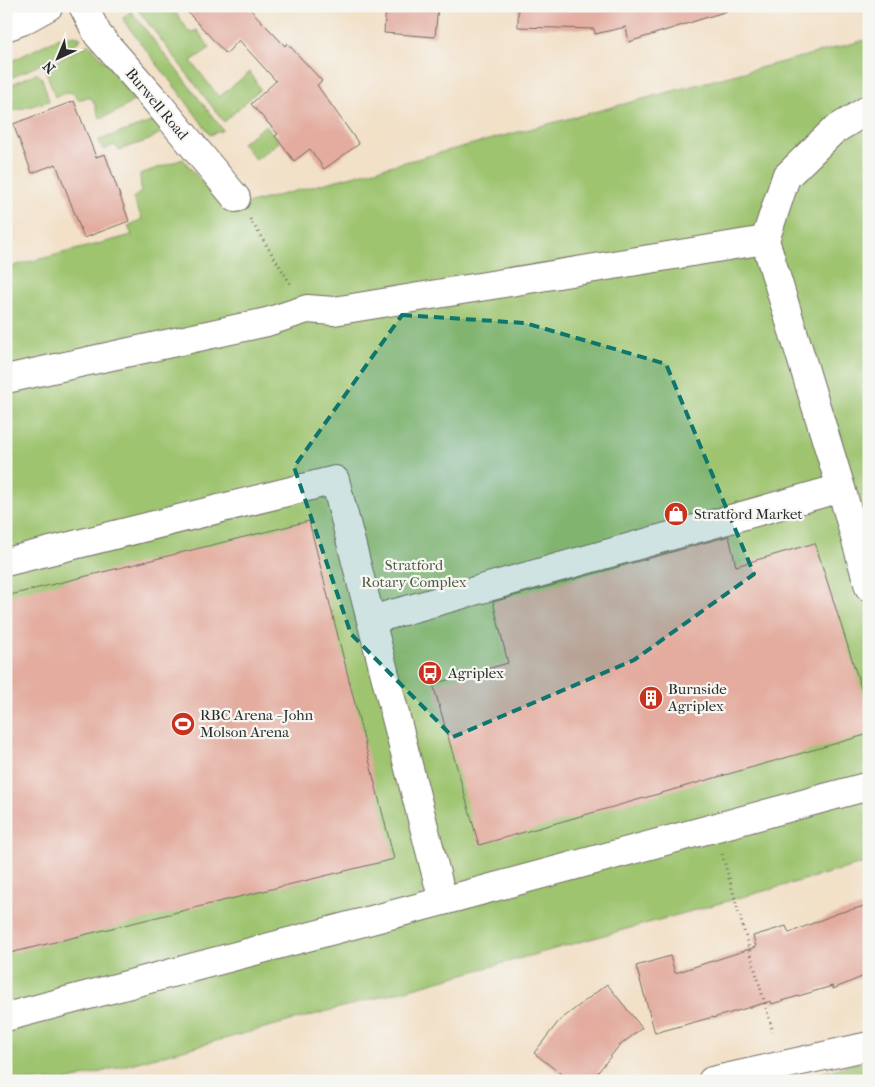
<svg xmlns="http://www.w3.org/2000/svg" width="875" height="1087" viewBox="0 0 875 1087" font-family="'IM FELL French Canon',serif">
<rect width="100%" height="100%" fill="#f6f6f2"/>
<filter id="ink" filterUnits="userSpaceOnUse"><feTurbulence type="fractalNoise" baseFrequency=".02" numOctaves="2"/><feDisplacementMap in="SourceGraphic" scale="10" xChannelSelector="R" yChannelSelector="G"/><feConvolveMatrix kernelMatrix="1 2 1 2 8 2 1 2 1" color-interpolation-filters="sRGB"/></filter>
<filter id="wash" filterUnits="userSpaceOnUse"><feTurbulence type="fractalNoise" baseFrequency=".0096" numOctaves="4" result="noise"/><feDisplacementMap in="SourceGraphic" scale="20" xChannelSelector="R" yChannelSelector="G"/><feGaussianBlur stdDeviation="1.12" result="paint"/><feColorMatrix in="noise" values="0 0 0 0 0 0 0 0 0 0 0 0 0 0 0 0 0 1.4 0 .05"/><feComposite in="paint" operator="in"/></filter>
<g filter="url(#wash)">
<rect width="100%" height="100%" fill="#f2e0c7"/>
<!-- green -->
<path fill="#9ec46f" stroke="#64784d" d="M135 6H176V13L190 33 197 30 210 48 191 61 219 97 250 72 260 89 224 122Z
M131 11 223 130 210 135C184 97 154 61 126 24L123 18Z
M74 36 81 38 79 41 37 66 6 80V64L56 39 63 37Z
M869 39V862L395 993 67 1081H6V268L132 235 128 226 142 219 133 198 141 192 140 174 183 159 224 210Z
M89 44 137 97C123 110 117 112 100 118L93 100 88 97 78 100C73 87 64 94 55 97L45 68Z
M37 73 42 78 49 101 6 113V87Z
M154 121 163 131 149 140 119 150 114 145 103 150 99 140Z
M266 125 279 142 256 160 242 143Z
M869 1060V1081H789Z"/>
<g id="blocks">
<!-- building -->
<path fill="#e3ac9f" d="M182 6H247L285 46 287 43 322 81 317 85 359 144 324 169 310 149 294 161 275 136 278 134 251 104 276 81 239 40 226 54Z
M386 6H438L435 37 384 33Z
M518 6H726L727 11 629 42 626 27 595 34 594 29 518 27Z
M74 101 96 157 105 154 129 221 84 238 56 164 32 173 13 124Z
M309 521 394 859 6 954V596Z
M729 536 736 566 815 543 869 713V734L479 845 433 684 508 663 493 602Z
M869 905V974L833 989 832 986 772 1004 771 1001 713 1018V1017L655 1033 636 966 670 956 675 973 756 947 753 936 786 926 789 933 838 913Z
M607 984 642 1028 618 1047 591 1081H570L534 1053 559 1021Z"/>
</g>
</g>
<g filter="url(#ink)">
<use href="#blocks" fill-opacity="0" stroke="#716a62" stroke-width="1"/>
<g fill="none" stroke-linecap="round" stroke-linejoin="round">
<!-- minor casing -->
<g stroke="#716a62" stroke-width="30">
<path id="minor" d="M83 6 98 35 156 101 236 198
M6 27 22 21 49 6
M765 240 786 177 833 131 869 109
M6 379 267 322 307 309 334 311 765 240 841 488
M6 562 335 480 443 901 6 1017
M371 620 841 488 869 587
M443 901 869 786
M712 1081 869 1046"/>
</g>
<!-- path -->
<path stroke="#716a62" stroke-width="3" stroke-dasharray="1 4" stroke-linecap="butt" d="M250 219 292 286
M722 854 773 1032"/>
<!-- minor -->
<use href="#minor" stroke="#fff" stroke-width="28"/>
</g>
</g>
<!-- marked area -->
<path fill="#0f766e" fill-opacity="0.2" stroke="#0f766e" stroke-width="4" stroke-dasharray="10 6" stroke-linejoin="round" d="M402 315 525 323 666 364 754 574 634 660 453 737 351 634 294 467Z"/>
<!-- icons -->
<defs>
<g id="shop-disc" transform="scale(1.25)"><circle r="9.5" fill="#c8321e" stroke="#f6f6f2"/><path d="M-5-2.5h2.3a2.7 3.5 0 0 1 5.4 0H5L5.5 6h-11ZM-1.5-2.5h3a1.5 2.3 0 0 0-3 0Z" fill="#fff"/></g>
<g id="bus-disc" transform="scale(1.25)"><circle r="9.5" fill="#c8321e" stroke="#f6f6f2"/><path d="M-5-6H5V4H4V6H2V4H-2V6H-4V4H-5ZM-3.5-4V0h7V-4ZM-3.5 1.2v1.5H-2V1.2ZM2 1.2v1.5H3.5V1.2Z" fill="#fff"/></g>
<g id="building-disc" transform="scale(1.25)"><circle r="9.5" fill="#c8321e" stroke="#f6f6f2"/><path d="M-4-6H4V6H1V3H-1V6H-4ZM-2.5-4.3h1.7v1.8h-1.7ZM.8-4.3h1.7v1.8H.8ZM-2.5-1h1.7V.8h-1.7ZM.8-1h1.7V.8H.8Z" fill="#fff"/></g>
<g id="stadium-disc" transform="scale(1.25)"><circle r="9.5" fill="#c8321e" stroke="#f6f6f2"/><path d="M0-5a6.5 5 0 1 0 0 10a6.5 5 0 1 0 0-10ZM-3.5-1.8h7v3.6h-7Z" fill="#fff"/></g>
</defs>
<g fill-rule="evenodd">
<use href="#shop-disc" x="676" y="514"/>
<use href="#bus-disc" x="430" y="673"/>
<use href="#building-disc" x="651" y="698"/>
<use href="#stadium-disc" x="183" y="724"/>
</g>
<g text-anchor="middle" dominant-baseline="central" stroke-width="4.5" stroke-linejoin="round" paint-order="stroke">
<!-- street labels -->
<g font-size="15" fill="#2b2b2b" stroke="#f6f6f2">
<text transform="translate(157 104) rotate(50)">Burwell Road</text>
</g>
<!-- poi labels -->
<g font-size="15" fill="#2b2b2b" stroke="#f6f6f2" text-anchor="start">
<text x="694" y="514">Stratford Market</text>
<text x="448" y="673">Agriplex</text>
<text x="668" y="689">Burnside<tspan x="668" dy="17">Agriplex</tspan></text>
<text x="200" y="715">RBC Arena - John<tspan x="200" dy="17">Molson Arena</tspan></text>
</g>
<!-- park labels -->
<g font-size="15" fill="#4e593f" stroke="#f6f6f2">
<text x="414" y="565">Stratford<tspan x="414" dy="17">Rotary Complex</tspan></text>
</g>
</g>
<!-- margin -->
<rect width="875" height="1087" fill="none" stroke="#f6f6f2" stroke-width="25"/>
<!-- north arrow -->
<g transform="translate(58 58) rotate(224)" stroke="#f6f6f2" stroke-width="4" paint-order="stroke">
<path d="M0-4L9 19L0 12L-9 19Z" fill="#2b2b2b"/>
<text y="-8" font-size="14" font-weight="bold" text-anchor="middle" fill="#2b2b2b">N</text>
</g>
</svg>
